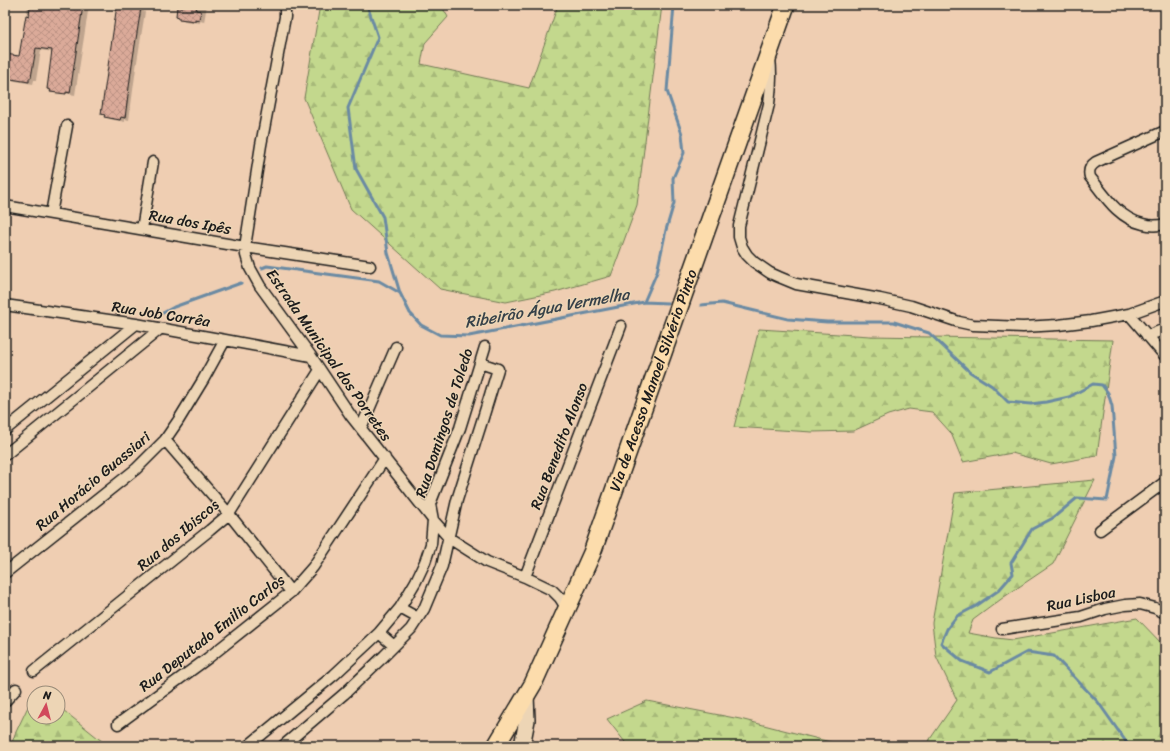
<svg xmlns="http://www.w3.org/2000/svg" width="1170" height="751" viewBox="0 0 1170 751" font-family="Sriracha,sans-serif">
<defs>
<pattern id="forest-firs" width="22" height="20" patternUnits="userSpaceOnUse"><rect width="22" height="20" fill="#c3d88d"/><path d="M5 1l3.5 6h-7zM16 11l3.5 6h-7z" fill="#a7b979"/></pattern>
<pattern id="building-cross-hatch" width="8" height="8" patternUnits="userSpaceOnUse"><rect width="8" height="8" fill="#dbaa99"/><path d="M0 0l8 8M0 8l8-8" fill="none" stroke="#bb9283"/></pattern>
</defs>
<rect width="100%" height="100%" fill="#efceb2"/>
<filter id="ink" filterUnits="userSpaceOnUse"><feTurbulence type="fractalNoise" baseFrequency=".025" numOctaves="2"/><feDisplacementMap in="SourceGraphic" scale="8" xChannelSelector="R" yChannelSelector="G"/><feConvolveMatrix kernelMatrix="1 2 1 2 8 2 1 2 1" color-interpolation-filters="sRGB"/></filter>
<g filter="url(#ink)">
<!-- forest -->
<path fill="url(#forest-firs)" stroke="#707a54" d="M320 5H441L448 17 425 43 421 64 529 88 558 5H662L637 205 611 276 555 292 506 302 440 289 351 209 304 98Z
M759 329 870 336 1113 340 1097 456 1051 464 1012 453 963 462 951 433 932 412 909 409 888 415 853 431 812 432 734 427Z
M1095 480 1053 564 1004 597 973 620 968 633 996 638 1013 640 1137 618 1165 647V746H865L928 742 957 700 936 656 932 623 955 493Z
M34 694V717H58V706L108 746H11L15 734Z
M647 701 740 719 846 746H628L607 719Z"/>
<!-- shadow -->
<path fill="#0003" d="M28 5H89L75 95 53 91 55 94 71 96 56 94 51 91 48 89 53 52 41 50 36 80H34L33 84 5 79V55L20 57Z
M122 5 137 7 145 12 136 68 129 120 125 119V122L110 119 102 114Z
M179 5H207L204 22 200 21V23L185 21 180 18 177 15Z"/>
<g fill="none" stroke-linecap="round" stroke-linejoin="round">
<!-- stream -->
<path stroke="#6a8aa3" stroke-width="3" d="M367 5 378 37 348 108 356 169 383 217 388 253 400 293
M262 268 267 266 379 281 400 293 410 313 421 325 440 335 469 336 644 302 668 303
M644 302 657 272 666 230 674 203 673 178 684 153 682 134 667 91 674 5
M701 305 722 303 788 319 827 322H894L929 333 970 372 992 386 1008 402 1031 404 1046 402 1069 397 1093 384 1102 385 1108 393 1112 406 1116 456 1107 500 1077 498 1053 518 1032 529 1011 563 1013 574 999 590 976 606 957 616 947 629 941 643 962 661 990 672 1027 652 1054 656 1098 702 1129 746
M161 314 174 307 241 283"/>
</g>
<!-- building -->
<path fill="url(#building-cross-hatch)" stroke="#1c1c1c" d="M30 5H83L70 93 66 92V94L50 92 51 90 47 89 52 50 36 48 31 78H29V82L5 78V54L19 56 26 15 29 16Z
M117 5H132L137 6V8H141L132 64 125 118 121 117 120 120 104 117 105 115 101 114Z
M182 5H197L196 10 201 11 199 20 195 19V21L179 19V17L176 16 177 7 182 8Z"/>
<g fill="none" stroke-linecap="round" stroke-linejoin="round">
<!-- street casing -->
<g stroke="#1c1c1c" stroke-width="13">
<path id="street" d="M285 5V17L261 145 245 247 246 255 250 268 260 286 311 356 351 416 433 520 449 538 487 562 525 577 552 590 560 598 567 609
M770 58C772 74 771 89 769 104L739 226V237L742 247 747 255 754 262 770 273 779 277 796 284 880 299 911 306 959 322 973 325 1023 327 1058 325 1091 321 1129 314 1165 301
M1165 131 1096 162C1090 166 1088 170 1090 177 1105 196 1118 218 1143 224 1150 226 1158 226 1165 224
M5 206 245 247 370 266
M51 214 67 126
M142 229 153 162
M5 305 136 324 225 340 311 356
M1129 314 1165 356
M1147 336 1165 329
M361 428 396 347
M5 430 136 324
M165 440 229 514 291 592
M5 455 160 329
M1100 530 1165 482
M5 573 136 469 165 440 178 421 203 380 225 340
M525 577 621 326
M400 608 418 618
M1002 629 1081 617 1105 609 1125 605 1140 604 1155 608 1165 613
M379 633 394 646
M34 671 210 530 229 514 320 370
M5 701 16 689
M118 724 208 658 291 592 313 567 385 458
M248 746 334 675 379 633 400 608 416 581 425 562 431 544 433 520 430 504 460 428 485 347
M283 746 344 694 384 656 411 629 424 609 442 566 457 500 482 421 498 369 480 363"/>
</g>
<!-- secondary casing -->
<g stroke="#1c1c1c" stroke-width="18">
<path id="secondary" d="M522 746 527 720 526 695"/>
</g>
<!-- primary casing -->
<g stroke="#1c1c1c" stroke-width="20">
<g id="primary">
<path id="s1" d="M496 746 533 684 592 553 786 5"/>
</g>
</g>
<!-- street -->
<use href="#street" stroke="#edd5b5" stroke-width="10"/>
<!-- secondary -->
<use href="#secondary" stroke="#edd5b5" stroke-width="15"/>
<!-- primary -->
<use href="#primary" stroke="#fcdcac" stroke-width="17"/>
</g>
</g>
<g text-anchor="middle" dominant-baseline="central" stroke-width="3" stroke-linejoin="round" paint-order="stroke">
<!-- street labels -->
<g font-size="15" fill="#1c1c1c" stroke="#edd5b5">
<text transform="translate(190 222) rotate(10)">Rua dos Ipês</text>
<text transform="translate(161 314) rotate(9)">Rua Job Corrêa</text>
<text transform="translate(329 355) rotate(55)">Estrada Municipal dos Porretes</text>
<text stroke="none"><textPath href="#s1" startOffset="399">Via de Acesso Manoel Silvério Pinto</textPath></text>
<text transform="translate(444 423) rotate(-72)">Rua Domingos de Toledo</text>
<text transform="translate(559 446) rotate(-69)">Rua Benedito Alonso</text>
<text transform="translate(93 481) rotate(-40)">Rua Horácio Guassiari</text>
<text transform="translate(178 535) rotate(-40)">Rua dos Ibiscos</text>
<text transform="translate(1081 599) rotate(-12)">Rua Lisboa</text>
<text transform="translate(212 633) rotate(-38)">Rua Deputado Emilio Carlos</text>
</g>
<!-- water labels -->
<g font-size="16" font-style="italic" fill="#364149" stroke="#edd5b5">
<text transform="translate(547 308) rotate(-10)">Ribeirão Água Vermelha</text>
</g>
</g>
<!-- margin -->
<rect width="1170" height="751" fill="none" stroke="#edd5b5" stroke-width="20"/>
<rect x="10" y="10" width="1150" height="731" fill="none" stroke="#1c1c1c" stroke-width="1.5" filter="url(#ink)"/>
<!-- north arrow -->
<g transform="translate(46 705) rotate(7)"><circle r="19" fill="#edd5b5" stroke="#998b78"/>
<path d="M0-3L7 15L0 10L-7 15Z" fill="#d1495b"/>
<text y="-6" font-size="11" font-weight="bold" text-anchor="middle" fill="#1c1c1c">N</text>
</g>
</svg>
